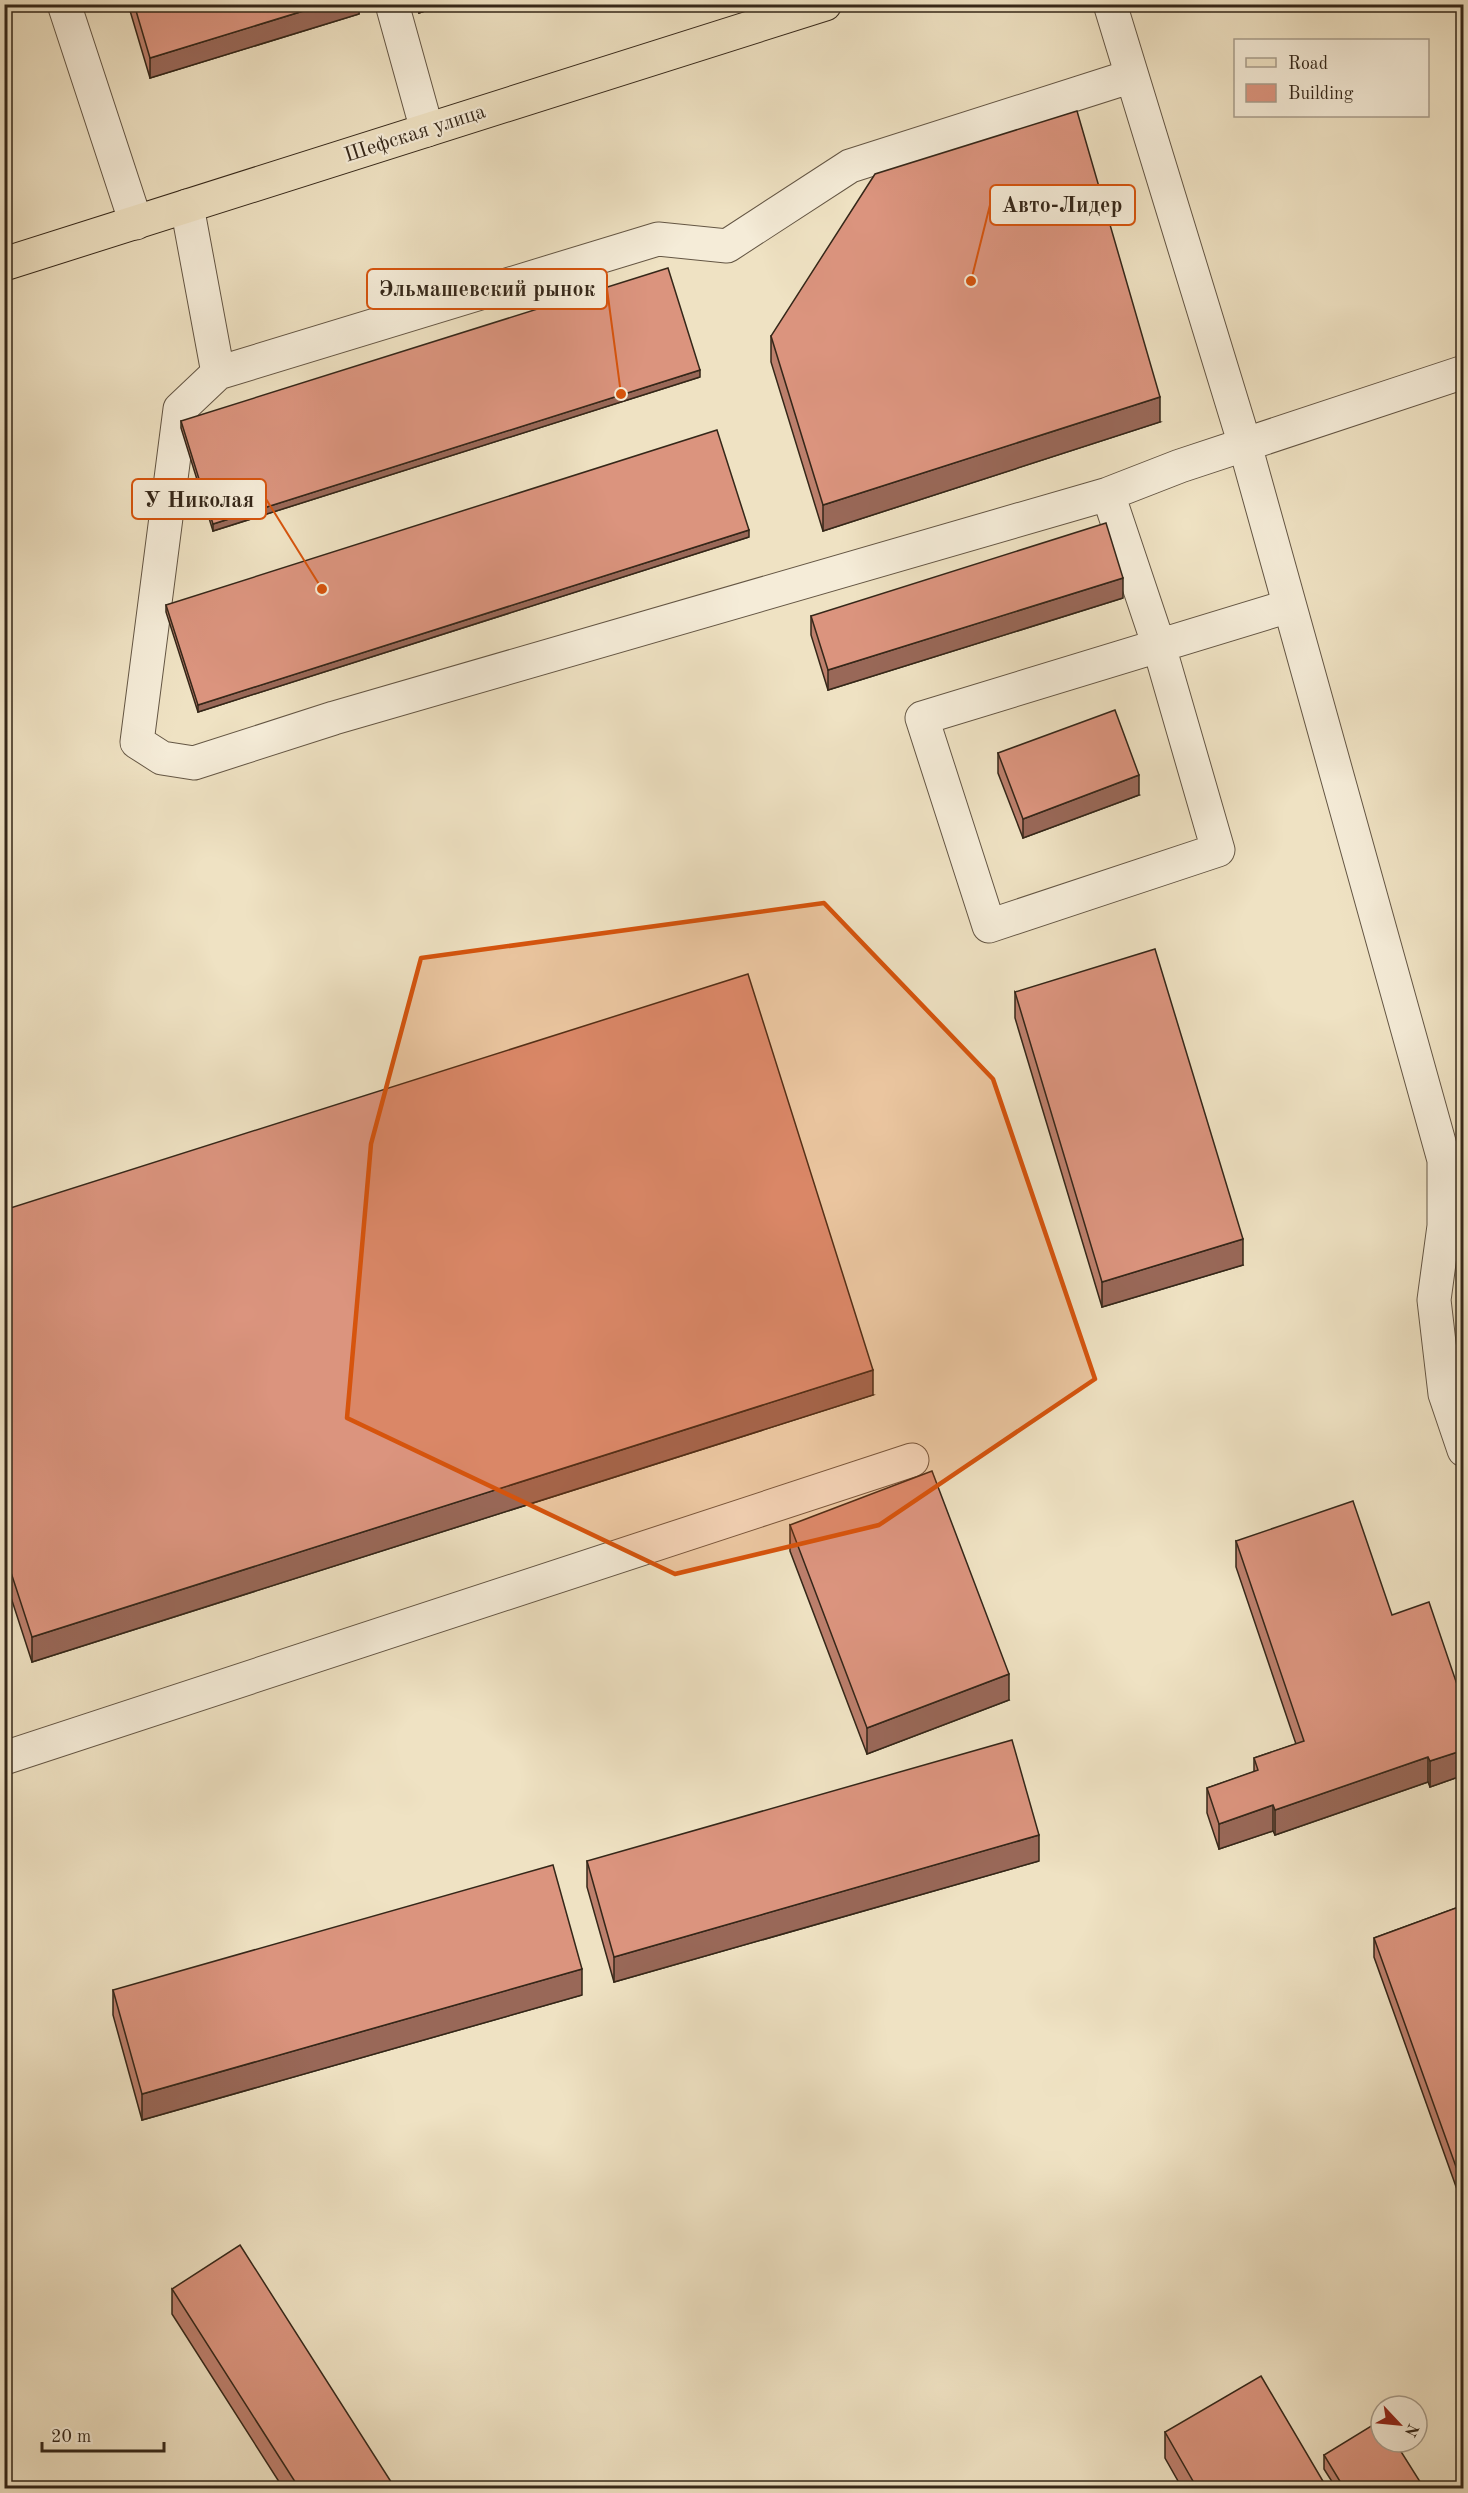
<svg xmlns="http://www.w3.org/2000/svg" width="1468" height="2493" viewBox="0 0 1468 2493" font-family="'Old Standard TT',serif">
<rect width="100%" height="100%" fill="#efe2c3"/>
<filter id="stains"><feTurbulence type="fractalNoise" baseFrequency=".00333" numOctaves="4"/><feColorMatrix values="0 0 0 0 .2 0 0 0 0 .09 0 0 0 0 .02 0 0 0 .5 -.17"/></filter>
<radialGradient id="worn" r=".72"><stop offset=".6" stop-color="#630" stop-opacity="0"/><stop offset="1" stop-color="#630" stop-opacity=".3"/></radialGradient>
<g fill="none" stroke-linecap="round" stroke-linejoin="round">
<!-- minor casing -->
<g stroke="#645644" stroke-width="35">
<path id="minor" d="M64 4 136 223
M392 4 427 130
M1110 4 1245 445 1444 1160V1226L1434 1300 1445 1394 1464 1450
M187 206 218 373 180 409 137 742 162 758 194 763 334 718 1108 494 1180 466 1464 372
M218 373 658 239 727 246 850 166 1132 76
M1108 494 1159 646 1218 850 989 926 922 718 1289 606
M4 1758 912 1460"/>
</g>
<!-- major casing -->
<g stroke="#352719" stroke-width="35">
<path id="major" d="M4 264 825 4"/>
</g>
<!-- minor -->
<use href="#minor" stroke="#f5ecd8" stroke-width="33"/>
<!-- major -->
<use href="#major" stroke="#efe2c3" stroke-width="33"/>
</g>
<!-- wall -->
<path fill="#bc7f6c" stroke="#352719" stroke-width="1.5" d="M128 4H359V14L150 78Z
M417 4H445L419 13Z
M771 336 1160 422 823 531 771 362Z
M700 377 213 531 181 428V421Z
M749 537 198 712 166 612V605Z
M1123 598 828 690 811 635V616Z
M998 753 1139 795 1023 838 998 773Z
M1015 992 1243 1265 1102 1307 1015 1018Z
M4 1210 873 1395 32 1662 4 1576Z
M790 1525 1009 1700 867 1754 790 1551Z
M1236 1541 1392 1615 1464 1705V1775L1430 1787 1428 1782 1275 1835 1273 1831 1219 1849 1207 1813V1788L1254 1772V1758L1296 1744 1236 1567Z
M587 1861H1039L614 1982 587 1887Z
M1464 1905V2209L1374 1957V1938Z
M113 1990 582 1995 142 2120 113 2015Z
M172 2289 395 2488H283L172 2314Z
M1165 2432 1327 2488H1182L1165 2458Z
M1324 2455 1424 2488H1336L1324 2469Z"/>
<!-- shaded-wall -->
<path fill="#996858" stroke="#352719" stroke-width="1.5" d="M326 4H359V14L150 78V58Z
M419 4H445L419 13Z
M10 84V110L4 112V86Z
M700 370V377L213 531V524Z
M1160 397V422L823 531V505Z
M749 530V537L198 712V705Z
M1123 578V598L828 690V670Z
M1139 775V795L1023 838V819Z
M1243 1239V1265L1102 1307V1282Z
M873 1370V1395L32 1662V1637Z
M1009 1674V1700L867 1754V1728Z
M1464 1750V1775L1430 1787V1761Z
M1428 1757V1782L1275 1835V1810Z
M1273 1805V1831L1219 1849V1824Z
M1039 1835V1861L614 1982V1957Z
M582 1969V1995L142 2120V2094Z"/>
<!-- building -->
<path fill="#db947e" stroke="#352719" stroke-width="1.5" d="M134 4H326L150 58Z
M4 67 10 84 4 86Z
M1077 111 1160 397 823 505 771 336 875 174Z
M668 268 700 370 213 524 181 421Z
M717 430 749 530 198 705 166 605Z
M1106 523 1123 578 828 670 811 616Z
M1115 710 1139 775 1023 819 998 753Z
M1155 949 1243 1239 1102 1282 1015 992Z
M748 974 873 1370 32 1637 4 1551V1210Z
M932 1471 1009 1674 867 1728 790 1525Z
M1353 1501 1392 1615 1429 1602 1464 1705V1750L1430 1761 1428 1757 1275 1810 1273 1805 1219 1824 1207 1788 1258 1770 1254 1758 1304 1741 1236 1541Z
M1012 1740 1039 1835 614 1957 587 1861Z
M553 1865 582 1969 142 2094 113 1990Z
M1464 1905V2189L1374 1938Z
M240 2245 395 2488H299L172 2289Z
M1261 2376 1327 2488H1197L1165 2432Z
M1381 2420V2442H1395L1424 2488H1344L1324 2455Z"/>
<!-- marked area -->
<path fill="#d6540d" fill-opacity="0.2" stroke="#d6540d" stroke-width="4.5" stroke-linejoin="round" d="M824 903 993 1079 1095 1379 879 1525 675 1574 347 1418 371 1144 421 958Z"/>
<g text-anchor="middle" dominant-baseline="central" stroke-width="4.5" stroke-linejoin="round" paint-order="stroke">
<!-- street labels -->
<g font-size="21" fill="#352719" stroke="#f5ecd8">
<text transform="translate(415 134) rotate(-18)">Шефская улица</text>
</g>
</g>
<!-- callouts -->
<path fill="none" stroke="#d6540d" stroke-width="2" d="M971 281L990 205M621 394L607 289M322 589L266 499"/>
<g fill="#d6540d" stroke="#f5ecd8" stroke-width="2">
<circle cx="971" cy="281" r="6"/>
<circle cx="621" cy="394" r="6"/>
<circle cx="322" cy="589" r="6"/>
</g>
<g fill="#f5ecd8" stroke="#d6540d" stroke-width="2">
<rect x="990" y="185" width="145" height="40" rx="6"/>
<rect x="367" y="269" width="240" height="40" rx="6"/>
<rect x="132" y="479" width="134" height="40" rx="6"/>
</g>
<g font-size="22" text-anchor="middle" font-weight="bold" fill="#352719">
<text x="1062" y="212">Авто-Лидер</text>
<text x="487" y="296">Эльмашевский рынок</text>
<text x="199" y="507">У Николая</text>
</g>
<!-- margin -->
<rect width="1468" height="2493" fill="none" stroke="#efe2c3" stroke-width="24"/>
<rect x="6" y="6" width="1456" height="2481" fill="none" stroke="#352719" stroke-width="3"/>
<rect x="12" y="12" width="1444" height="2469" fill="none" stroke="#352719" stroke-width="1.5"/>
<!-- legend -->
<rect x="1234" y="39" width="195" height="78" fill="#f5ecd8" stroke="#a89d8c" stroke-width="1.5"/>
<rect x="1246" y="58" width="30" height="9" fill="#efe2c3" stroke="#a89d8c" stroke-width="1.5"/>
<text x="1288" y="69" font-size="18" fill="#352719">Road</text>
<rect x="1246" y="84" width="30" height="18" fill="#db947e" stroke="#a89d8c" stroke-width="1.5"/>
<text x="1288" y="99" font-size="18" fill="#352719">Building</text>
<!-- north arrow -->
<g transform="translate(1399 2424) rotate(116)"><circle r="28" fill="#f5ecd8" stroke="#a89d8c" stroke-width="1.5"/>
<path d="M0-4.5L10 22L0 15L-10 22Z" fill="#8f2418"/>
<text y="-9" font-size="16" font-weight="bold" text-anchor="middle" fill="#352719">N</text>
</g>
<!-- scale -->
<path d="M42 2442v9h122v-9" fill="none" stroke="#352719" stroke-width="3"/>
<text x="51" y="2442" font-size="18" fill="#352719" stroke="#f5ecd8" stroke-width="4.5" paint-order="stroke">20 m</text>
<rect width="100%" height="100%" filter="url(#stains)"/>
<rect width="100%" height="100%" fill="url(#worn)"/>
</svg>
